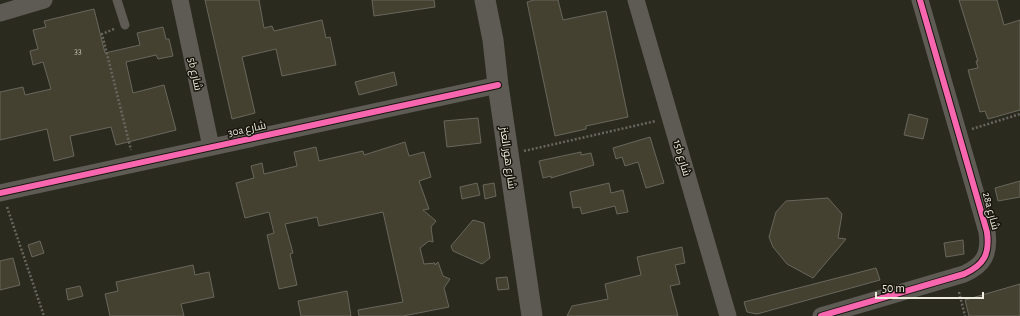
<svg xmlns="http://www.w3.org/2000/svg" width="1020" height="316" viewBox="0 0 1020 316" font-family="'Alegreya Sans',Cairo,sans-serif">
<rect width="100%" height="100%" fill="#2b2a1f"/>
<!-- building -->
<path fill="#444130" stroke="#69675d" d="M205 0H259L264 28 272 26 274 31 322 20 326 38 330 37 336 65 282 76 276 49 242 57 255 113 232 119Z
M372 0H434L435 7 374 16Z
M534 0H558L563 20 606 11 628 117 586 126V129L555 136 527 2Z
M959 0H997L1004 25 1020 20V110L988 119 985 111 980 112 968 70 978 68 976 61H978Z
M94 9 105 53 140 45 137 33 163 27 166 39H169L173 56 158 59 156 55 126 62 133 93 164 85 176 130 116 145 111 127 70 136 74 156 54 161 47 129 0 140V92L23 87 25 95 51 89 43 62 33 65 30 51 38 49 33 30 46 27 44 21Z
M394 72 397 85 359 95 355 82Z
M909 114 928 119 923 139 904 135Z
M478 118 481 143 447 147 444 121Z
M650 137 664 183 646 188 638 162 625 166 622 157 616 159 613 148Z
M405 142 409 156 424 152 431 177 419 181 429 209 423 210 436 221 431 227 433 242 429 241 420 248 424 264 435 263V265L438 262 443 276 450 279 444 288 449 307 403 316H359L358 310 403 302 383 212 319 226 317 217 285 224 293 253 290 254 297 285 279 289 267 235 274 233 269 212 245 218 236 183 254 178 251 166 262 163 264 174 297 166 294 152 316 147 319 161 363 151 364 155Z
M581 152V155L591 153 594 165 551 178V176L543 178 539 161Z
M1020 181V197L998 201 995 188Z
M477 183 480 195 462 199 460 187Z
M494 183 496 196 485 199 483 185Z
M609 183 611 193 623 190 628 212 617 214 615 206 582 214 580 207 573 208 570 192Z
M828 198 842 214 838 238 846 239 813 278 787 264 773 247 769 237 776 212 786 201Z
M473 220 484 223 490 258 482 264 453 251 451 246Z
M963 240 964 254 946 257 944 243Z
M40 241 44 253 32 257 28 245Z
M682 247 685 263 675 265 680 284 670 286 678 316H567L572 306 608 299 605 284 641 275 637 257Z
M13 258 20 285 0 290V261Z
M193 265 195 275 209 272 214 297 181 304 184 316H110L105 294 118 291 116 282Z
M876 268 880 280 757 314 747 312 744 302Z
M507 277 509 289 498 290 496 278Z
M1020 284V316H969L965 300Z
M80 286 83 296 68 300 66 289Z
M347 291 351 316H301L298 301Z"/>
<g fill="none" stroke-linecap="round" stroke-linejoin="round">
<!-- path -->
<path stroke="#68665f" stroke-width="2.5" stroke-dasharray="2 2" stroke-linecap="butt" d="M114 29 102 34 131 150
M972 129 1020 114
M524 151 656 121
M7 207 44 316
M959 292 965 316"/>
<!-- service -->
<path stroke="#5d5b54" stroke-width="9" d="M117 0 125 25"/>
<!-- minor -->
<path stroke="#5d5b54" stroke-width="17" d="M180 0 211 147
M636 0 728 316
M0 13 44 0
M0 193 498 85
M821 316 964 274C984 265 990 254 987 232L920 0"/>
<!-- tertiary -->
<path stroke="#5d5b54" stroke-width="21" d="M485 0 493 40 498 85 532 316"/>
<!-- cycleway casing -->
<g stroke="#17150c" stroke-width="8">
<path id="cycleway" d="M0 193 498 85
M821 316 964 274C984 265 990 254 987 232L920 0"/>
</g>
<!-- cycleway -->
<use href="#cycleway" stroke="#f766af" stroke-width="6"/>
</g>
<g text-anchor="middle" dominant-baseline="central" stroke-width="3" stroke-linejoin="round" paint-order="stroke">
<!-- number labels -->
<g font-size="9" fill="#c4c1b3">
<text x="78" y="51">33</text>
</g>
<!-- street labels -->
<g font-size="11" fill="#eeecdf" stroke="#17150c">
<text transform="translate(195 74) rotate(78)">5b شارع</text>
<text transform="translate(247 129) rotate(-12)">30a شارع</text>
<text transform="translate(508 158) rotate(82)">شارع هور العنز</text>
<text transform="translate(682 158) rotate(74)">15b شارع</text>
<text transform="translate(991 211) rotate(75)">28a شارع</text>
</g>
</g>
<!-- scale -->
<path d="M876 292v6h107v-6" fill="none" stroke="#eeecdf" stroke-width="2"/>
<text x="882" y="292" font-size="12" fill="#eeecdf" stroke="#17150c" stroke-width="3" paint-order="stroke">50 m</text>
</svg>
